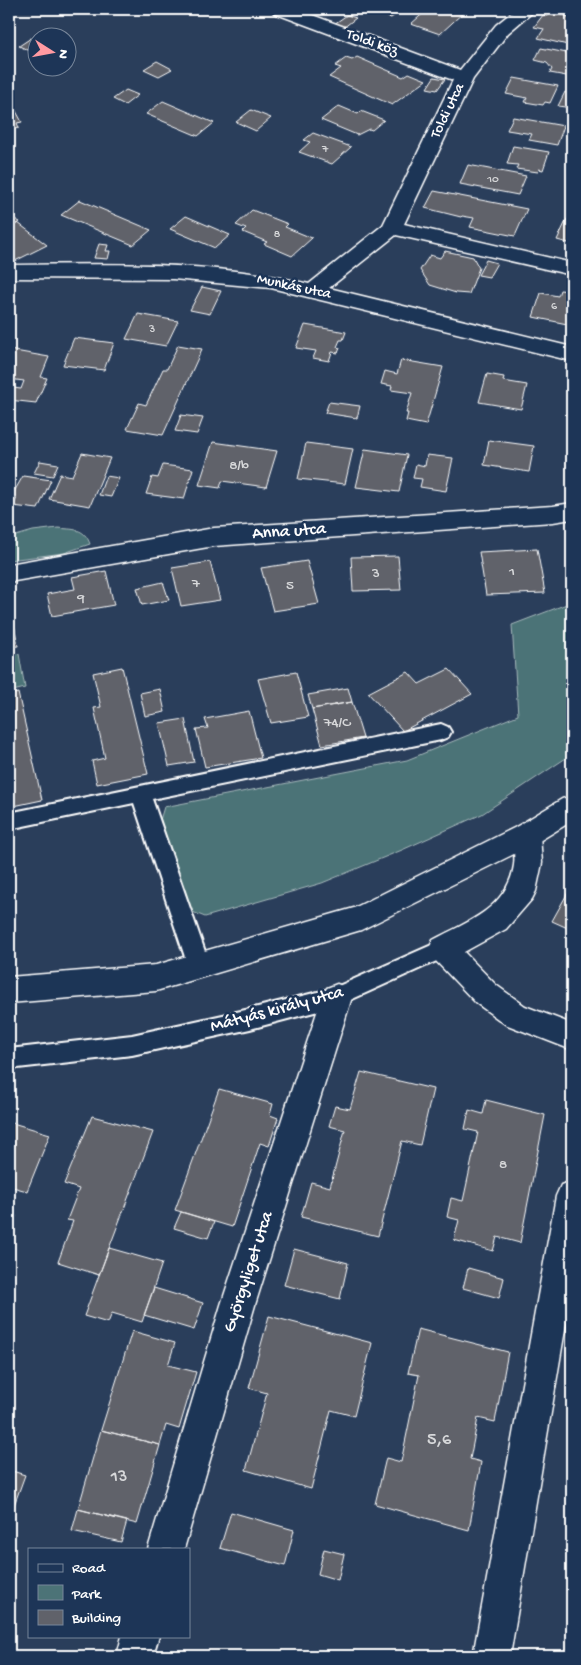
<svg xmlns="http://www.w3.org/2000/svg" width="581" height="1665" viewBox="0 0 581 1665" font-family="'Gochi Hand',sans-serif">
<rect width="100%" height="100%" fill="#2a3e5b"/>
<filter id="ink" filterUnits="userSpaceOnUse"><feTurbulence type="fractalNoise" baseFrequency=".02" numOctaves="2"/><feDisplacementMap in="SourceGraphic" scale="10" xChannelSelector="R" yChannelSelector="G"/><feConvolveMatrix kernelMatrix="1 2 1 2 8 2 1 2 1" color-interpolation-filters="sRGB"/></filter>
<g filter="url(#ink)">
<!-- green -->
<path fill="#4c7377" stroke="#a6b9bb" d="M58 528C73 530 84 527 90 544L64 553 9 560V538L33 531Z
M572 602V754L482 814 402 850 322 883 205 917 190 911 160 820 164 807 407 760 518 715 512 625Z
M19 654 25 688 9 692V655Z"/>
<!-- building -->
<path fill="#60626a" stroke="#fff" d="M364 9H409L406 11 402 10 391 18Z
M428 9H459L465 11 440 34 411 24Z
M548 14 564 15 571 19 572 46 538 38 544 29 534 27 543 15 547 16Z
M347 15 356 18 343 28 334 24Z
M31 38 38 41V46L30 51 19 46Z
M541 48 572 54V77L550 73 552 69 547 63 535 60Z
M357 57 403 77 409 73 426 80 392 105 329 77 341 68 335 66 346 58 352 60Z
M157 61 172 69 159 76 144 69Z
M434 77 445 79 437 90 427 88Z
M514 78 558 86 550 103 545 102 543 105 525 102 527 98 506 94Z
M126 90 138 95 125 105 113 99Z
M565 92 572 94V108L558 106Z
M163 101 214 123 198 136 146 114Z
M9 102H11L22 122 17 123 19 128 9 130Z
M339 106 358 114 361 111 384 120 372 130 369 129 357 135 321 120Z
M251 110 271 118 256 131 236 122Z
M513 117 564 126 557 145 529 140 532 134 507 130Z
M313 133 351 147 332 164 299 152 310 142 304 140Z
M513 146 549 152 543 170 539 169 538 172 516 169 518 165 507 164Z
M468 165 526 176 518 195 460 184Z
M434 191 527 209 515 236 470 227 474 218 462 216 461 217 425 208Z
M80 200 151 230 133 245 61 215Z
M252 210 288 224 285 227 312 238 292 256 264 244 267 242 243 232 246 229 236 225Z
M9 216 20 222 9 228Z
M186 216 230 235 215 248 170 229Z
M567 219 572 220V244L557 240Z
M18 223 47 245 13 262 9 259V228Z
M99 244 108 245 106 251H110L108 259 94 258Z
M445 251 473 257 479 268 469 294 456 293 430 285 420 270 430 255 440 258Z
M486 260 497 263 489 277 478 275Z
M572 286V325L533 317 541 293 558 296 560 290 570 291Z
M202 287 221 291 210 314 190 310Z
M138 314 178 321 166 346 126 339Z
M305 325 346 332 343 340H340L337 347 340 348 338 353 332 352 329 361 313 358 316 351 296 348Z
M74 338 114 343 104 370 63 365Z
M178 345 202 349 163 435 127 429 139 403 146 405 163 369H167Z
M9 350 49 357 41 377 47 378 36 403 9 400 13 388 21 389 24 381 9 379Z
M401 360 443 367 426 425 406 421 408 413H406L412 393 391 390 392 386 381 384 385 371 397 374Z
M487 374 504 377 503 381 527 385 521 409 479 402Z
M329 402 360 406 357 418 325 413Z
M181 415 203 418 197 434 175 431Z
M489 440 534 446 529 472 484 465Z
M213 442 277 451 266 487 222 481 220 488 199 485Z
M306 443 353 449 345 484 298 479Z
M365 449 407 455 399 492 356 487Z
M82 453 110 458 90 506 49 499 60 474 72 476Z
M427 455 453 458 446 491 420 487 422 479 413 478 416 464 425 466Z
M40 461 58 464 53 476 34 473Z
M163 465 193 469 184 499 146 494 152 477 158 478Z
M23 476 51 480 38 509 13 506 17 498 11 497Z
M106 476 119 478 111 497 99 495Z
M537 549 545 593 486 595 479 552Z
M398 556 401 590 353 591 351 557Z
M307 561 319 604 273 611 261 568Z
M210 562 220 600 181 606 172 568Z
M106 571 114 605 52 616 47 594 75 589 72 577Z
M163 582 169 600 142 605 137 588Z
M9 596 18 646 9 647Z
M122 667 148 774 97 784 92 761 105 758 94 708 101 707 93 673Z
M449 669 472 694 403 731 368 693 408 672 419 684Z
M296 672 308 717 271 723 258 679Z
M348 688 352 702 312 709 308 695Z
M160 689 165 712 145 716 140 693Z
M18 693 42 800 9 807V695Z
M352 702 363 738 322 745 312 709Z
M249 711 261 758 205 767 196 729 208 728 205 719Z
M185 719 194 762 169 766 159 723Z
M572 885V930L552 921Z
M361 1072 433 1089 420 1145 402 1141 378 1236 301 1217 311 1182 330 1187 345 1130 329 1126 335 1106 350 1109Z
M219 1089 273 1104 270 1115 278 1118 269 1146 260 1143 232 1227 175 1210Z
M486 1100 545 1115 520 1243 497 1237 493 1251 454 1240 459 1220 447 1217 451 1198 463 1201 478 1132 465 1129 469 1110 483 1114Z
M92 1116 153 1132 99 1275 58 1262 73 1221 67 1220 79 1189 64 1184Z
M9 1122 50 1134 27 1191 9 1186Z
M181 1212 214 1222 208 1238 174 1228Z
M9 1214 16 1216 9 1234Z
M109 1248 162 1263 142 1322 112 1313 108 1323 84 1316Z
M294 1249 348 1263 340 1299 284 1285Z
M468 1268 504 1278 499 1298 463 1288Z
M154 1288 203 1303 194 1330 144 1315Z
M269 1316 372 1343 354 1416 331 1410 311 1489 246 1470 267 1393 249 1388Z
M418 1329 508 1352 495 1422 478 1418 470 1459 481 1462 469 1530 375 1504 386 1458 401 1462 419 1375 408 1373Z
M132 1331 175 1343 168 1365 196 1372 179 1429 166 1425 160 1445 101 1430Z
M101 1430 160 1445 137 1524 78 1509Z
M9 1470 25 1475 9 1519Z
M78 1509 127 1521 121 1542 72 1531Z
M231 1512 294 1530 285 1566 220 1548Z
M324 1549 344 1554 338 1580 318 1574Z"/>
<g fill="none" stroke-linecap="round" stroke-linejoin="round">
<!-- lane casing -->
<g stroke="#fff" stroke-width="4">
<path id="lane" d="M441 724 448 727 451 732 448 737 441 740 152 799 210 966 206 972 199 975 192 972 188 966 134 803 9 829V813Z
M443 940 450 943 453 949 450 955 337 1006 250 1029 132 1055 9 1069V1049L132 1035 250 1009 334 988Z"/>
</g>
<!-- street casing -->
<g stroke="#fff" stroke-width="3">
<path id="street" d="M271 9H296L460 70 496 25 516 9H536L508 33 473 79 404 224 572 263V275L396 235 329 288 572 347V361L271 288 173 279 9 278V265C109 264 211 260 309 284L383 225 453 80 274 13Z
M556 9H572V15L559 13Z
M572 503V519L553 522 214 546 9 582V564L214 528 553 506Z
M526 824 536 827 540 835 542 863 536 891 532 899 506 929 464 952 496 985 525 1006 572 1024V1050L505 1024 476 1003 433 958 429 949 433 940C467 922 508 908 514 865 516 851 510 840 516 827Z
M337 984 347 988 352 997 255 1305 184 1549H148L221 1305 322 997 327 988Z
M572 1181V1288L510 1656H473L556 1196 561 1185Z
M122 1636H159L153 1656H117Z"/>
</g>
<!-- secondary casing -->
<g stroke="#fff" stroke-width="3">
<path id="secondary" d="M572 796V821L536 843 361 930 156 991 9 1003V977L156 965 354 908 516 827 562 799Z"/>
</g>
<!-- lane -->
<use href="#lane" fill="#1d3557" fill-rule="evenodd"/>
<!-- street -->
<use href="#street" fill="#1d3557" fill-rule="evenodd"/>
<!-- secondary -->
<use href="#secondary" fill="#1d3557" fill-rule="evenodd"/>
</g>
</g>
<g text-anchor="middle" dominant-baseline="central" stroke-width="5" stroke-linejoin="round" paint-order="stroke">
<!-- far-number labels -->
<g font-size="12" fill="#d7d8da">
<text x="325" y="150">7</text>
<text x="493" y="180">10</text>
<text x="277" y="235">8</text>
<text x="554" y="307">6</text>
<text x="152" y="330">3</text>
</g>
<!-- far-street labels -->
<g font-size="15" fill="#fff" stroke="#1d3557">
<text transform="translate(372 43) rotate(20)">Toldi köz</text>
<text transform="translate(448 111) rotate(-64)">Toldi utca</text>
<text transform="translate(294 287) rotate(12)">Munkás utca</text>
</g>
<!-- number labels -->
<g font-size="15" fill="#d7d8da">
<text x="239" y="466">8/b</text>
<text x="512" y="572">1</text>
<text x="376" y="574">3</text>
<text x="196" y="584">7</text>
<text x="290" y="586">5</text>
<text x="81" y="599">9</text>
<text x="337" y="723">74/C</text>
<text x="503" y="1165">8</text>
</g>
<!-- street labels -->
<g font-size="18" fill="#fff" stroke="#1d3557">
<text transform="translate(289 532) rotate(-4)">Anna utca</text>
<text transform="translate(277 1010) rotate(-15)">Mátyás király utca</text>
<text transform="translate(249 1272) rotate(-72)">Györgyliget utca</text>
</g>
<!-- near-number labels -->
<g font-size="18" fill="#d7d8da">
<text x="439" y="1440">5,6</text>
<text x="119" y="1477">13</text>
</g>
</g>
<!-- margin -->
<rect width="581" height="1665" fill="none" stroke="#1d3557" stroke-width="30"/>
<rect x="15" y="15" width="551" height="1635" fill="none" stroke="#fff" stroke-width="2" filter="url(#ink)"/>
<!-- legend -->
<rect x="28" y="1548" width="162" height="90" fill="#1d3557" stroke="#77869a"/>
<rect x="38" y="1564" width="25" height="8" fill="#1d3557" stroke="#77869a"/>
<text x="72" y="1572" font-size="15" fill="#ffffff">Road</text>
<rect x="38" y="1585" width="25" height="15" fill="#4c7377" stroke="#77869a"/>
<text x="72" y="1598" font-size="15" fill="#ffffff">Park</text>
<rect x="38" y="1610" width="25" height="15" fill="#60626a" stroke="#77869a"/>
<text x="72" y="1622" font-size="15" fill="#ffffff">Building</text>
<!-- north arrow -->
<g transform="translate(52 52) rotate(101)"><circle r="24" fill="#1d3557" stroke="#77869a"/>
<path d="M0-4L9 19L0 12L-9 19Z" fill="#ff9aa2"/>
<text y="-8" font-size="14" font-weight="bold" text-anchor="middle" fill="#ffffff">N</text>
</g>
</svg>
